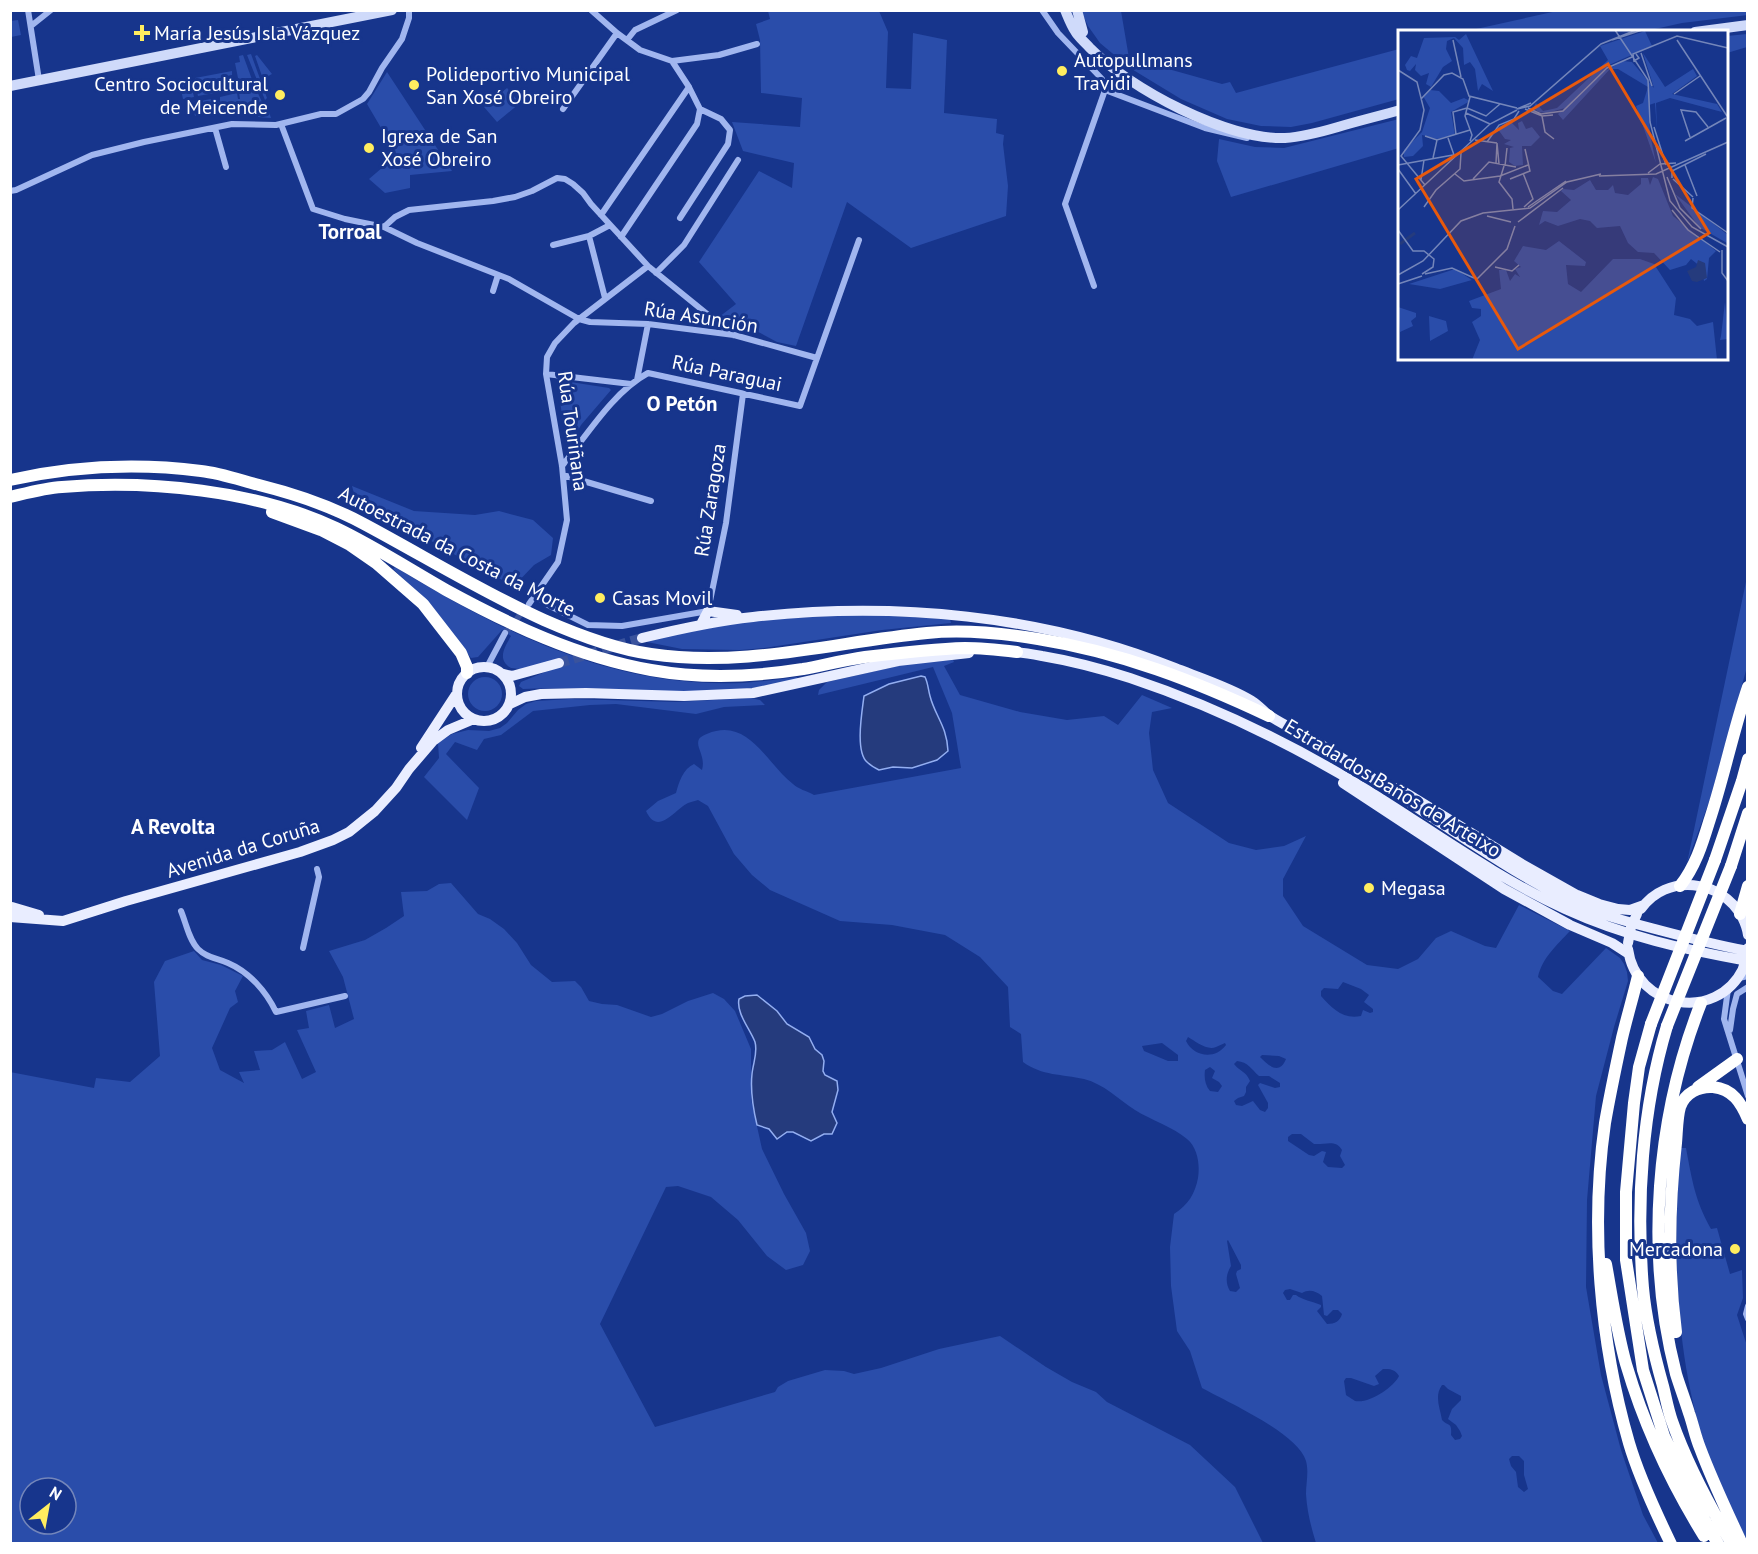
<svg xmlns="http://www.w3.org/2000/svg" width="1758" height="1554" viewBox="0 0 1758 1554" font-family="'PT Sans',sans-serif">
<rect width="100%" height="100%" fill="#17358c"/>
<!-- green -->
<path fill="#2a4daa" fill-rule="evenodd" d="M768 11H879L888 32 886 88 911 89 913 33 947 40 944 113 997 119 996 133 1004 135 1003 144 1008 186 1006 216 911 248 847 202 796 346 777 342 740 322 719 317 736 304 699 262 759 171 792 188 794 163 743 151 732 122 800 127 802 98 761 93 760 40 756 24 770 19Z
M1081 11H1121L1129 58 1222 84 1230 82 1236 93 1399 49V99L1312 123 1291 127 1261 126 1227 119 1181 99 1130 68 1100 43 1088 26Z
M1557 11 1747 10 1748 15 1682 23 1646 31H1467Z
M18 20 21 35 11 37V21Z
M1747 34V47L1727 53V36Z
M251 54 267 98 265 100 247 55Z
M243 55 254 85 240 88 235 63 240 62 239 56Z
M257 55 272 74 263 79 255 56Z
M232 71V75L227 76V80L234 79 236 89 198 96 195 84 206 82V80L195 81V78Z
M387 72 452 171 410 175V188L385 193 369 179 397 155 367 104Z
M191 83 194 97 183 99 180 85 184 84 186 89V84Z
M507 88 520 103 497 122 484 107Z
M255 90 257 91 262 102 256 105 254 111 223 110 195 116 192 102 198 101 200 107V101L217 98 218 102 220 103V97L237 93 238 99H240L239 93Z
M266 103 271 118 258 117V106Z
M1399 119V148L1231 197 1217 161 1219 139 1255 147 1284 148Z
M564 381 609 388 611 390 581 425 576 434 571 435 565 432 558 390 559 385Z
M352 486 414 511 475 515 499 511 533 520 553 538 551 555 534 565 514 586 471 564 355 497Z
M395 567C504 633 611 688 743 683 761 682 779 679 797 677L798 679C768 686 737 691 707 692 645 693 584 687 523 689L519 686 521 682 545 672 511 668C497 660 504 648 511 636L502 630 478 657 471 658 432 606 393 569Z
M1747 577V667L1710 799 1687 863Z
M857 614 950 619 951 623 882 630 764 648 740 650 682 649 642 641 747 621Z
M953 660 954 662 944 666 960 695 1020 712 1067 720 1104 716 1118 725 1142 695 1172 708 1152 712 1149 733 1153 770 1168 803 1229 843 1256 850 1284 846 1306 836 1283 879V896L1303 926 1367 965 1398 969 1418 959 1436 938 1451 931 1485 946 1496 948 1519 905 1570 931C1557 945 1542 958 1538 977L1553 991 1562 994 1606 948 1620 958 1624 964 1627 972 1628 981 1614 1027 1596 1096 1587 1200 1586 1287 1601 1375 1621 1450 1643 1515 1658 1543H1316C1311 1527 1307 1511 1306 1494 1306 1483 1309 1472 1306 1461 1298 1433 1227 1402 1202 1388L1190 1351 1177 1331 1171 1286 1170 1247 1174 1214C1188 1205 1195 1194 1198 1178 1200 1165 1198 1148 1187 1139 1173 1127 1151 1120 1135 1110 1118 1099 1104 1084 1084 1079 1062 1074 1042 1076 1023 1062L1021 1034 1010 1027 1008 987 980 957 945 935 892 925 840 921 770 890 752 875 734 854 708 806 698 800C695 801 691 802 688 803 675 809 658 837 646 811L658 801 676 793C679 782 683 769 694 764L702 770C706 756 695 747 699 739 702 735 711 732 716 731 751 723 769 766 793 784 798 789 807 791 814 795L961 768 952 713 933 667 818 695 819 690 827 682 907 664ZM1343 982 1361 989 1369 995 1364 1002 1373 1009V1012L1370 1013 1363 1010 1361 1016C1343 1020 1332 1008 1321 996V991L1324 988 1338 989ZM1188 1037C1195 1041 1207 1051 1216 1047 1219 1046 1222 1044 1225 1043L1226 1045C1215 1060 1194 1057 1186 1041ZM1162 1043 1178 1055V1061H1168L1144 1051 1142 1046ZM1262 1055 1279 1056 1286 1059C1279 1076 1268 1065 1260 1057ZM1237 1061C1248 1062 1251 1069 1259 1076H1269L1280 1083V1087L1275 1088 1260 1083 1258 1085 1268 1103V1108L1265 1112 1260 1110 1253 1101 1242 1106 1236 1105 1234 1101 1238 1098 1244 1096 1246 1092V1087L1250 1081C1246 1071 1239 1071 1234 1064ZM1210 1067 1215 1071 1212 1078 1219 1082 1222 1086 1218 1092 1210 1091C1205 1085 1204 1078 1205 1070ZM1292 1134H1301L1314 1144C1325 1145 1336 1139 1342 1150L1340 1156 1345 1165 1342 1168 1328 1167 1323 1162 1326 1152 1322 1151 1314 1156 1309 1155 1288 1141V1137ZM1228 1240 1241 1265V1269L1237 1271 1236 1274 1240 1288 1236 1292 1230 1291C1225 1283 1226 1274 1231 1266L1227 1241ZM1290 1289 1302 1293C1309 1289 1316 1291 1322 1296L1324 1315 1327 1316 1333 1310H1338L1342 1314C1340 1321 1335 1324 1327 1324L1317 1311 1321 1307V1305C1312 1301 1302 1300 1296 1295H1293L1290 1300H1287L1283 1293 1285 1290ZM1383 1369C1390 1369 1395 1369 1399 1376 1394 1387 1369 1404 1355 1401 1354 1400 1347 1396 1346 1395L1344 1381 1346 1378H1351L1374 1386 1379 1384 1375 1376ZM1442 1385H1444L1448 1389 1461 1396V1400L1452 1409 1448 1419 1456 1425 1460 1431 1462 1436 1460 1439 1455 1440 1451 1435C1452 1422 1449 1427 1442 1420 1440 1408 1434 1396 1442 1385ZM1512 1456H1519L1524 1461V1475L1528 1489 1524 1492 1518 1487 1516 1472 1511 1466 1509 1459Z
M468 694a17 17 0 1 1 34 0a17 17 0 1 1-34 0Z
M751 698 760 700 765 705 724 707 696 714 616 704 590 705 533 711 501 735 484 739 477 750 455 742 446 754 479 788 467 820 424 777 439 758 438 743 452 734 468 730 489 731 500 728 507 723 518 710 526 704 536 701 571 699 676 702Z
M451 883 478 914 490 919 504 929 517 943 531 965 552 982 575 981 581 987 589 1001 602 1004 617 1005 651 1017 662 1014 688 1001 713 993 724 999 735 1011 751 1049V1099L762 1149 784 1194 806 1233 810 1251 803 1265 786 1270 767 1256 738 1220 711 1197 678 1186 666 1187 600 1324 655 1427 775 1392 778 1387 788 1381 825 1370 844 1371 854 1374 881 1368 939 1349 1000 1336 1046 1367 1072 1382 1096 1392 1107 1402 1190 1445 1235 1487 1263 1543H11L10 1072 94 1088 96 1078 130 1082 160 1056 154 982 165 961 194 951 202 960 221 965 243 976 235 991 238 1002 230 1008 212 1048 220 1070 244 1083 239 1072 260 1070 254 1051 272 1050 285 1042 302 1079 316 1072 297 1030 309 1028 306 1011 329 1005 335 1028 354 1019 343 977 329 951 365 940 386 928 404 916 401 892 427 891 439 884ZM30 1488H66V1524H30Z
M1680 1148H1686C1692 1180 1695 1201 1711 1229L1717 1228 1730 1274 1742 1270 1743 1298 1737 1315 1748 1349 1747 1542C1736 1516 1721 1490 1711 1463 1674 1363 1673 1253 1680 1148Z"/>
<!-- water -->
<path fill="#253b7d" stroke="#93aef1" stroke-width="1.5" d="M921 676 925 677C928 683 928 689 930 696 935 716 947 726 948 751L937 760 912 768 893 767 879 770C875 768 870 765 867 762 855 751 862 712 864 696L889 684Z
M757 995 777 1011 787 1024 809 1037 815 1049 822 1055 824 1061 823 1071 825 1075 837 1081 838 1090 832 1112 837 1123 832 1134H824L811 1141 793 1132H787L777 1139 769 1129 757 1125C753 1108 750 1092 752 1074 753 1063 758 1053 755 1042 750 1029 736 1013 739 999L745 996Z"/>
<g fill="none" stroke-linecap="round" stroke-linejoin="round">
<!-- street-tunnel -->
<path stroke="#3a539d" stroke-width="6" stroke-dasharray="6 3" stroke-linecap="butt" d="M505 633 525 609"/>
<!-- primary-tunnel -->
<path stroke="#3a539d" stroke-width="10" stroke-dasharray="10 5" stroke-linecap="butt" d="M559 663 642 638"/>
<!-- street -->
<path stroke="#a1b6ef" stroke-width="6" d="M28 10 39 80
M591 10 617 33 640 50 672 61 689 87 700 109 697 124 621 237
M1042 10 1058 33 1102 79 1105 90 1065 204 1094 286
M31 26 51 10
M627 40 635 30 677 10
M672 61 719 55 757 44
M1105 90 1205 128 1247 138
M563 109 617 33
M281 124 313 209 345 219 384 227 417 243 509 279 579 319 590 322 648 324 734 335 817 358
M215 128 226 167
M10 191 16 190 92 155 144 142 232 124 276 125 321 114H336L363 99 369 92 382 68 402 39 409 18V10
M601 215 689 87
M680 218 728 144 730 130 721 119 700 109
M384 227 395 217 409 210 493 201 515 197 532 191 557 178 565 179 573 184 583 193 591 204 648 266 733 335
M589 236 605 298
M553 245 589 236 610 225
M656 273 684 245 738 160
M493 291 498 275
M546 374 631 384
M637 380 648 324
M562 466C587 435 613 392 648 373L800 406 859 240
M563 475 651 501
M535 596 548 605 588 625 622 626 708 611 726 523 743 394
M529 604 558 562 567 520 562 466 546 374 547 357 555 343 574 323 648 266
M487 667 505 633
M181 911C186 923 189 940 198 949 207 958 217 958 228 963 249 972 266 991 276 1012L345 996
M303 948 319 877 317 869
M1739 978 1748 976
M1728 989 1724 1019 1748 1096
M1730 1030 1733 1009 1737 994 1748 987
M1748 1306 1746 1314 1748 1319"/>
<!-- secondary -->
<path stroke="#cfdafa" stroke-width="10" d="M1065 10C1068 17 1071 25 1075 31 1078 37 1085 42 1090 48 1130 89 1227 140 1285 138 1303 137 1321 132 1338 127 1358 121 1379 116 1400 110
M1077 10 1083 32
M1695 32 1748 25
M10 86 392 10"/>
<!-- primary -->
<path stroke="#e9edff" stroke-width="10" d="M701 624 708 611 737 615
M642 638C679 629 715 621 753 617 894 601 1043 615 1175 668 1198 677 1232 688 1252 701 1259 705 1264 712 1270 716 1285 726 1302 733 1317 742 1359 768 1400 797 1442 824 1488 854 1535 886 1586 908 1608 917 1632 923 1655 929 1685 937 1716 945 1748 951
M1011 652C1022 652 1032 654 1042 656 1072 661 1102 669 1130 678 1214 706 1292 744 1367 790 1432 830 1495 877 1565 909 1624 936 1685 950 1748 961
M457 694a27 27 0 1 1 54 0a27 27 0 1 1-54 0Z
M503 674 512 676 559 663
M510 704 525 697 541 694 586 693 684 696 753 693 898 661 969 653
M421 748 457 693
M1343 783 1504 889 1570 925 1612 943 1629 954
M1398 788 1522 864 1577 895 1599 904 1618 909 1630 910 1644 905
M12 907 39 915
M1641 909C1666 873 1722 879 1742 917 1745 923 1747 928 1748 935
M10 917 63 921 126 901 300 852 333 840 349 832 375 811 396 788 409 769 433 741 448 730 474 719
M1628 949C1636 1009 1716 1023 1743 969"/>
<!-- highway -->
<path stroke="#fff" stroke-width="12" d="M10 480C73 466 138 463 201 471 220 473 240 480 259 485 295 494 331 506 364 524 424 556 482 592 544 620 578 635 614 649 651 654 744 668 835 642 927 633 964 629 1001 633 1038 639 1120 652 1195 681 1269 716
M10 497C27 493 45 488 62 487 149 480 256 490 336 528 374 546 409 569 446 590 510 625 578 657 651 670 701 679 753 677 803 669 824 665 844 660 865 657 898 653 932 649 965 648 982 648 1000 650 1017 652
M272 512 321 530 350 545 376 563 423 604 461 653 467 667V673
M1715 860 1742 781 1748 759
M1731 866 1748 813
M1680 886C1695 867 1702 845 1709 822 1724 777 1733 731 1748 687
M1740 914 1748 886
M1638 976C1633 997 1627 1017 1622 1038 1616 1066 1610 1094 1605 1123 1590 1226 1600 1343 1629 1443 1639 1477 1655 1511 1671 1544
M1701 1003C1656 1117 1645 1254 1676 1374 1680 1387 1685 1400 1689 1413 1693 1424 1695 1436 1700 1448 1712 1480 1727 1512 1742 1544
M1651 1024 1639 1067 1634 1103 1626 1192V1260L1643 1370 1664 1436 1705 1521 1718 1544
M1667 1026C1642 1109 1636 1202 1643 1288 1646 1321 1654 1354 1663 1386 1666 1398 1668 1410 1672 1421 1687 1464 1709 1505 1732 1544
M1698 1087 1737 1059
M1606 1264C1612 1297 1617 1332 1626 1364 1644 1425 1671 1483 1704 1536
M1676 1332C1668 1270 1669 1205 1676 1143 1677 1132 1677 1117 1680 1107 1685 1093 1699 1086 1713 1087 1733 1089 1741 1103 1748 1119"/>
<!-- primary-bridge -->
<path stroke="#e9edff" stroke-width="10" d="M1628 943 1631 927 1637 914
M1743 969 1748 948"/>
<!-- highway-bridge -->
<path stroke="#fff" stroke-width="12" d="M1651 1024 1715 860
M1667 1026 1731 866"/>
</g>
<!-- markers -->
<g fill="#ffed5f" stroke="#17358c" stroke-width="2">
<path d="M139 24h6v6h6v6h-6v6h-6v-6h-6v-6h6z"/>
<circle cx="1062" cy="71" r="6"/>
<circle cx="414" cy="85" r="6"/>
<circle cx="280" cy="95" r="6"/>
<circle cx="369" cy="148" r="6"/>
<circle cx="600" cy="598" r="6"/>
<circle cx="1369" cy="888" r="6"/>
<circle cx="1735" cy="1249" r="6"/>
</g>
<g text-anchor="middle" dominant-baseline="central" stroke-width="6" stroke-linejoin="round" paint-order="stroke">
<!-- poi labels -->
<g font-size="20" fill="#fff" stroke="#17358c" text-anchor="start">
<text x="154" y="33">María Jesús Isla Vázquez</text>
<text x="1074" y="60">Autopullmans<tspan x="1074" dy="23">Travidi</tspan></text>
<text x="426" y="74">Polideportivo Municipal<tspan x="426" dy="23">San Xosé Obreiro</tspan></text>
<text x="268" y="84" text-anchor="end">Centro Sociocultural<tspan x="268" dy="23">de Meicende</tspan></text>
<text x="381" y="136">Igrexa de San<tspan x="381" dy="23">Xosé Obreiro</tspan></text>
<text x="612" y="598">Casas Movil</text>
<text x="1381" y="888">Megasa</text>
<text x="1723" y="1249" text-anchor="end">Mercadona</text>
</g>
<!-- street labels -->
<g font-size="20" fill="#fff" stroke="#17358c">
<text transform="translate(701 317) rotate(9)">Rúa Asunción</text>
<text transform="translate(727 373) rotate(12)">Rúa Paraguai</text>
<text transform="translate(573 431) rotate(82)">Rúa Touriñana</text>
<text transform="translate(710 500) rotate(-81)">Rúa Zaragoza</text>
<text transform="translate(457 551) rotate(27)">Autoestrada da Costa da Morte</text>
<text transform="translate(1393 788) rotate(31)">Estrada dos Baños de Arteixo</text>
<text transform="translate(243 848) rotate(-17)">Avenida da Coruña</text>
</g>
<!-- neighbourhood labels -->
<g font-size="21" font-weight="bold" fill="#fff" stroke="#17358c">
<text x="350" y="231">Torroal</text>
<text x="682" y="403">O Petón</text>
<text x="173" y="826">A Revolta</text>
</g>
</g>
<!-- overview -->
<g transform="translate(1398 30)">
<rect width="330" height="330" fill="#17358c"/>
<path d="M247 1 254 16 211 35 167 78 149 83 141 82 135 78 138 73 145 81 159 78 210 30 202 16ZM68 4 95 61 84 54 80 61 77 39 72 32 66 35 65 18 56 8 49 11 48 19 54 31 45 37 33 57 28 54 31 43 23 46 17 40 18 34 12 41 9 40 7 35 13 26 19 28 26 8 57 7 61 10ZM245 23 267 57 295 39 299 46 274 64 319 74 324 82 272 68 258 73 259 101 257 73 251 75 252 104 258 133 238 76 245 73 250 57 220 39H212L165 90 160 84 207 41 225 31 234 32 256 58ZM32 60 41 61 53 73 66 68 72 71 53 82 57 105 39 109 24 105 25 116 15 126 6 127V120L24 102 32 78 25 66ZM112 91 121 100 120 93 124 91 128 99 134 97 142 107 133 116H124L125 135 117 136 111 132 112 118 116 117 106 114 113 110 107 109 99 98ZM255 147 260 149 275 186 318 221 311 228 309 249 306 251 303 237 293 229 288 235 272 240 256 223 240 222 230 213 222 196 199 198 192 191 182 189 160 196 147 191 141 195 145 181 159 182 173 170 163 161 153 171 165 159 176 160 192 150 198 160H210L215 155 217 163 230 165 243 154V148H250L252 155ZM277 164 330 205 329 213 301 197ZM161 211 188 232 187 236 168 235 170 254 183 262 215 229H242L256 234 278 268 276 285 292 289 299 296 315 292 319 330H74L82 310 74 292 83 286V279L74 278 71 271 103 259 101 240H108L112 251 117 244 122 247 117 239 123 237 116 231 125 216 148 220ZM57 239 74 250 42 259 11 254ZM327 272 330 309 322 310 323 306ZM0 277 18 283V287L13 291 15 296 2 302ZM31 286 48 291 50 301 32 311Z" fill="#2a4daa"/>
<path d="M300 230 307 233 309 248 299 252 294 251 289 241 298 237Z" fill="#253b7d"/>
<path fill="none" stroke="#253b7d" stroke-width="3" d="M2 214 17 203"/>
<path fill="none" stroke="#7486ba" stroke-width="1.5" d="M217 0 250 50 252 92 272 171 294 197 330 217M55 10 63 47M214 10 244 0M279 10 329 86M243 23 254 56M238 24 241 28 236 31 235 24 279 6 330 18M0 40 19 52 26 80 22 100 3 126 27 155M276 64 302 46M23 69 46 45 54 43 65 49 71 66 119 78M133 73 119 79 132 76 203 14 238 0M69 78 88 86 102 74M130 78 143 84 165 81 209 38 234 27M127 79 144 86 155 85M68 83 92 94M144 86 147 102 156 109M256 97 268 135M58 104 55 82 69 78M27 106 39 110 72 100M292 107 283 80 298 82 310 97M50 108 56 125M77 110 99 113M72 111 74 105 67 86 72 67M287 111 328 88M89 112 101 95 116 89 121 81M99 113 101 134M35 128 39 110M98 133 99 113M0 135 55 125M287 135 299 166M106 136 101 152 114 169 115 179M107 136 109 118M0 139 18 164M125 143 135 169 126 177M250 143 262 134 278 133M57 144 66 151 102 146 130 135M201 146 258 144 330 112M269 147 282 178 303 199M274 148V141L308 124M75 149 91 132 118 137M112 149 132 141 127 119M275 149 295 167M23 150 26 130M295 168 294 178 330 203M26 177 38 160 62 139 63 123M130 177 168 151M0 180 92 94 119 80M274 180 290 200 322 222M89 186 113 192M120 192 165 158M0 200 15 221H26L36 229 35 237 24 244M324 225V220V243L330 251M97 237 114 241 121 235M27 244 54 238 76 248M0 245 25 231 63 191 85 183 132 178 169 152 203 144M79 249 109 219 117 196M0 254 24 246"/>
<path fill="#e8590c" fill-opacity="0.15" stroke="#e8590c" stroke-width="3" d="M210 34 311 203 120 319 18 149Z"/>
<rect width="330" height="330" fill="none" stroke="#fff" stroke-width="3"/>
</g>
<!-- border -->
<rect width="1758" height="1554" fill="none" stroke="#ffffff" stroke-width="24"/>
<!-- north arrow -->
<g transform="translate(48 1506) rotate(31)"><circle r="28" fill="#17358c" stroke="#7486ba" stroke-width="1.5"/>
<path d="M0-4.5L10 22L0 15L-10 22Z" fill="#ffed5f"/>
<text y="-9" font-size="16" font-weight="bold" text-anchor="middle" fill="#ffffff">N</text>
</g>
</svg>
